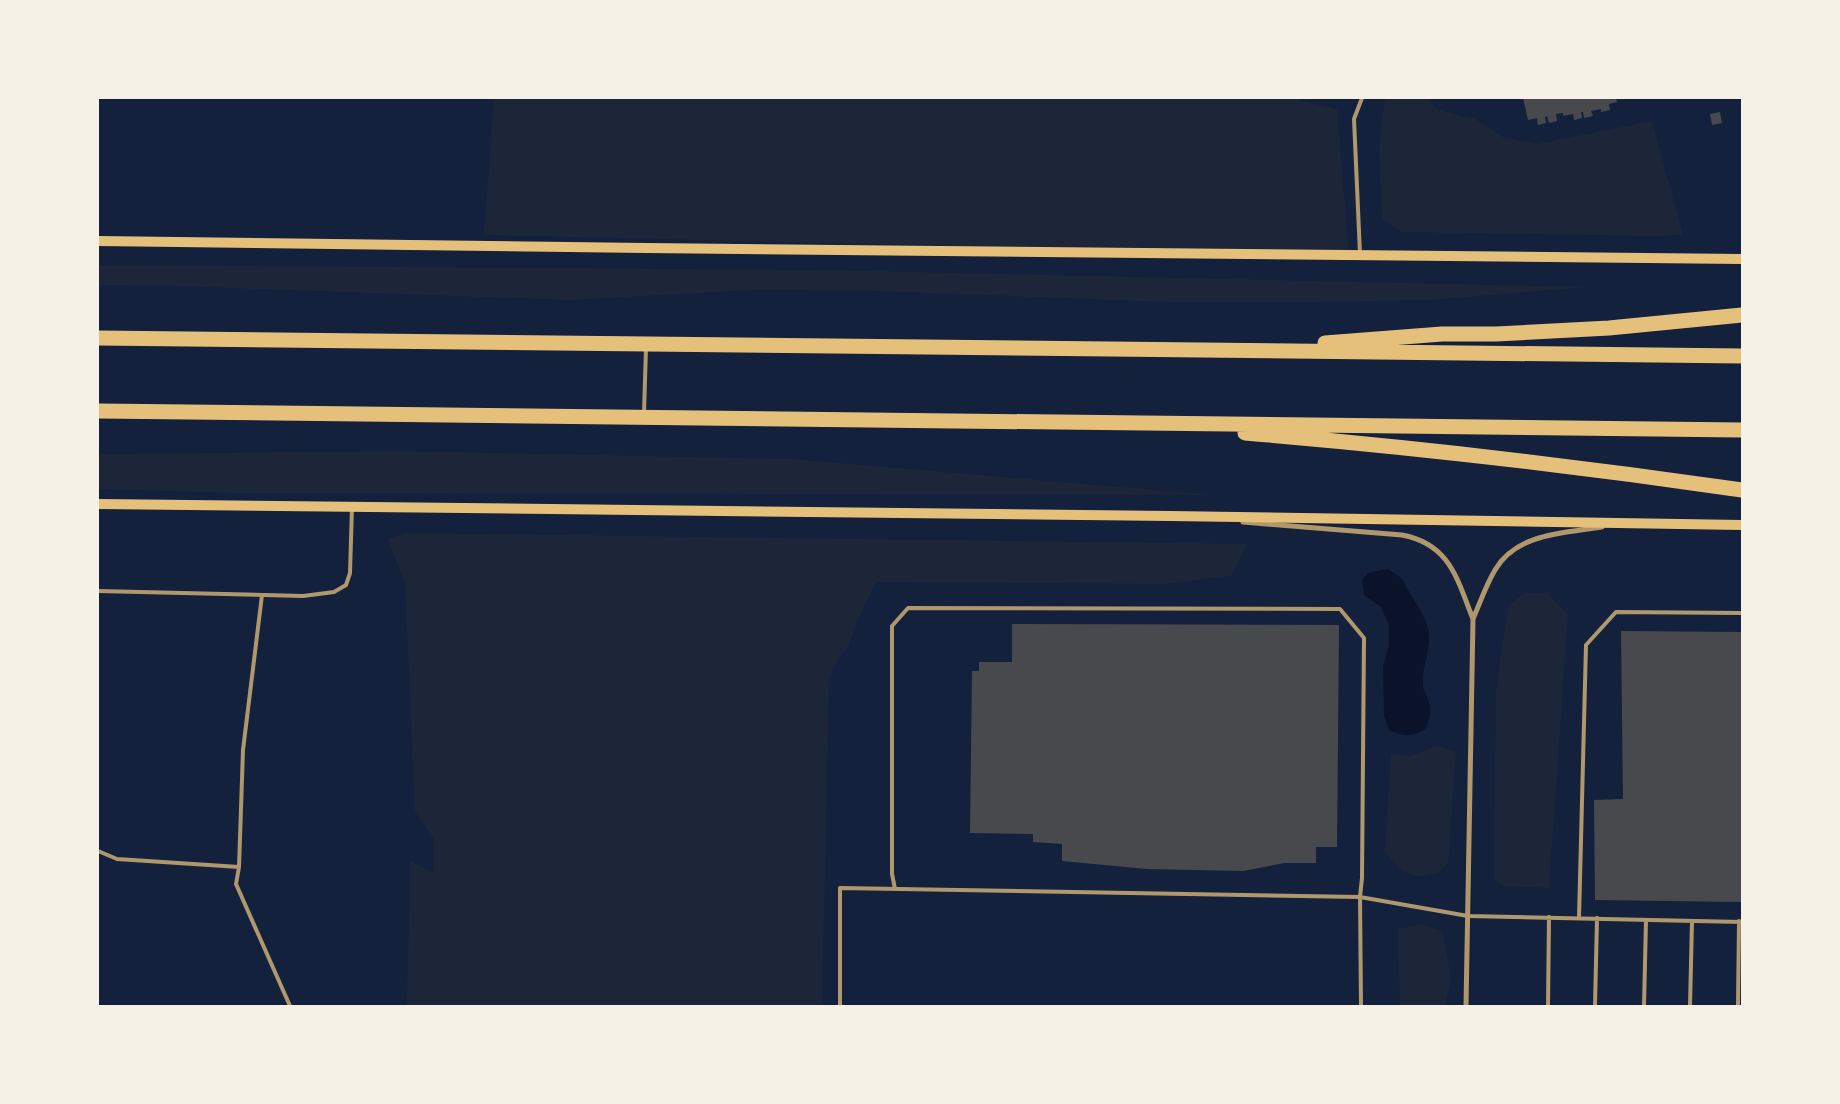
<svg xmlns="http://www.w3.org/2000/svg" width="1840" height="1104" viewBox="0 0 1840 1104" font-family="Manrope,sans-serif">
<rect width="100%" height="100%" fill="#14213d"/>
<!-- green -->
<path fill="#1d2539" d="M494 98H1300L1301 101 1337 109 1349 255 484 235Z
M1385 98H1427L1438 110 1475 119 1503 137 1537 144 1652 121 1683 235 1650 236 1402 232 1382 219 1379 145Z
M98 265 821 270 1587 287 1432 300 1317 302H1167L876 291 755 290 568 300 175 286 98 285Z
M398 451 791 459 1213 495 234 493 98 489V454Z
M406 533 1247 544 1231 576 1164 584 876 582 855 626 849 647 837 660 829 680 822 1006H407L410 861 434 873 433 837 415 812 405 584 388 539Z
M1525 593H1547L1568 615 1549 888 1502 886 1494 878 1496 692 1508 606Z
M1437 746 1456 752 1448 863 1438 873 1419 877 1402 871 1385 852 1391 754 1410 756Z
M1421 924 1443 932 1451 978 1445 1006H1400L1398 929Z"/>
<!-- water -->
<path fill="#0b132b" d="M1387 569 1400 577 1404 582C1412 600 1429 617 1429 638 1429 654 1422 668 1423 684 1423 691 1427 695 1429 702 1432 711 1429 720 1426 728 1414 738 1401 736 1389 730L1384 715 1383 666 1389 646V625L1381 607 1364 595 1362 580 1368 573Z"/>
<!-- building -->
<path fill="#48494c" d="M1523 98H1616L1617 102 1609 104 1610 110 1601 112V109L1591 111 1593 116 1584 118 1583 112H1581L1582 118 1574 120 1573 114 1563 116V113L1556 114 1557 121 1549 123 1547 116 1545 117 1546 123 1538 125 1537 118 1528 120Z
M1720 112 1722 123 1712 125 1710 114Z
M1012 624 1339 625 1337 847H1316V863H1285L1243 871 1147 869 1062 861V844L1033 842V834L970 833 972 671H979V662H1012Z
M1621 631 1742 632V902L1595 900 1594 800 1623 799Z"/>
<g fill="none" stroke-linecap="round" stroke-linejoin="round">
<!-- service -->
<path stroke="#b1986c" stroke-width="4" d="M1360 254 1354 119 1362 98
M644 413 646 348
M98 591 303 596 334 592 346 585 350 573 352 507
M98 851 117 859 239 867 236 884 290 1006
M239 867 243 750 262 595
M895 889 892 874V626L908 608 1340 609 1364 638 1362 878 1360 897 1361 1006
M1579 918 1586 645 1616 612 1742 613
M840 1006V888L1360 897 1468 916 1742 922
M1548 1006 1549 917
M1595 1006 1597 918
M1644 1006 1646 920
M1690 1006 1692 921
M1738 1006 1739 921"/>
<!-- minor -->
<path stroke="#b1986c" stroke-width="5" d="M1243 522 1402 535C1450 544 1457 579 1473 619L1466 1006
M1473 619C1480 603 1486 585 1495 570 1517 533 1564 533 1602 527"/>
<!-- secondary -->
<path stroke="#e5c07b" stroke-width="10" d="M98 241 646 248 1742 259
M98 504 1170 516 1742 525"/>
<!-- motorway -->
<path stroke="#e5c07b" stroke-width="15" d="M98 338 1742 356
M1325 343 1442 334H1496L1609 328 1742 315
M98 411 1742 430
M1245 433C1412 447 1577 466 1742 490"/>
</g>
<!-- border -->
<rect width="1840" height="1104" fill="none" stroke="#f6f1e7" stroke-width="198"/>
</svg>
